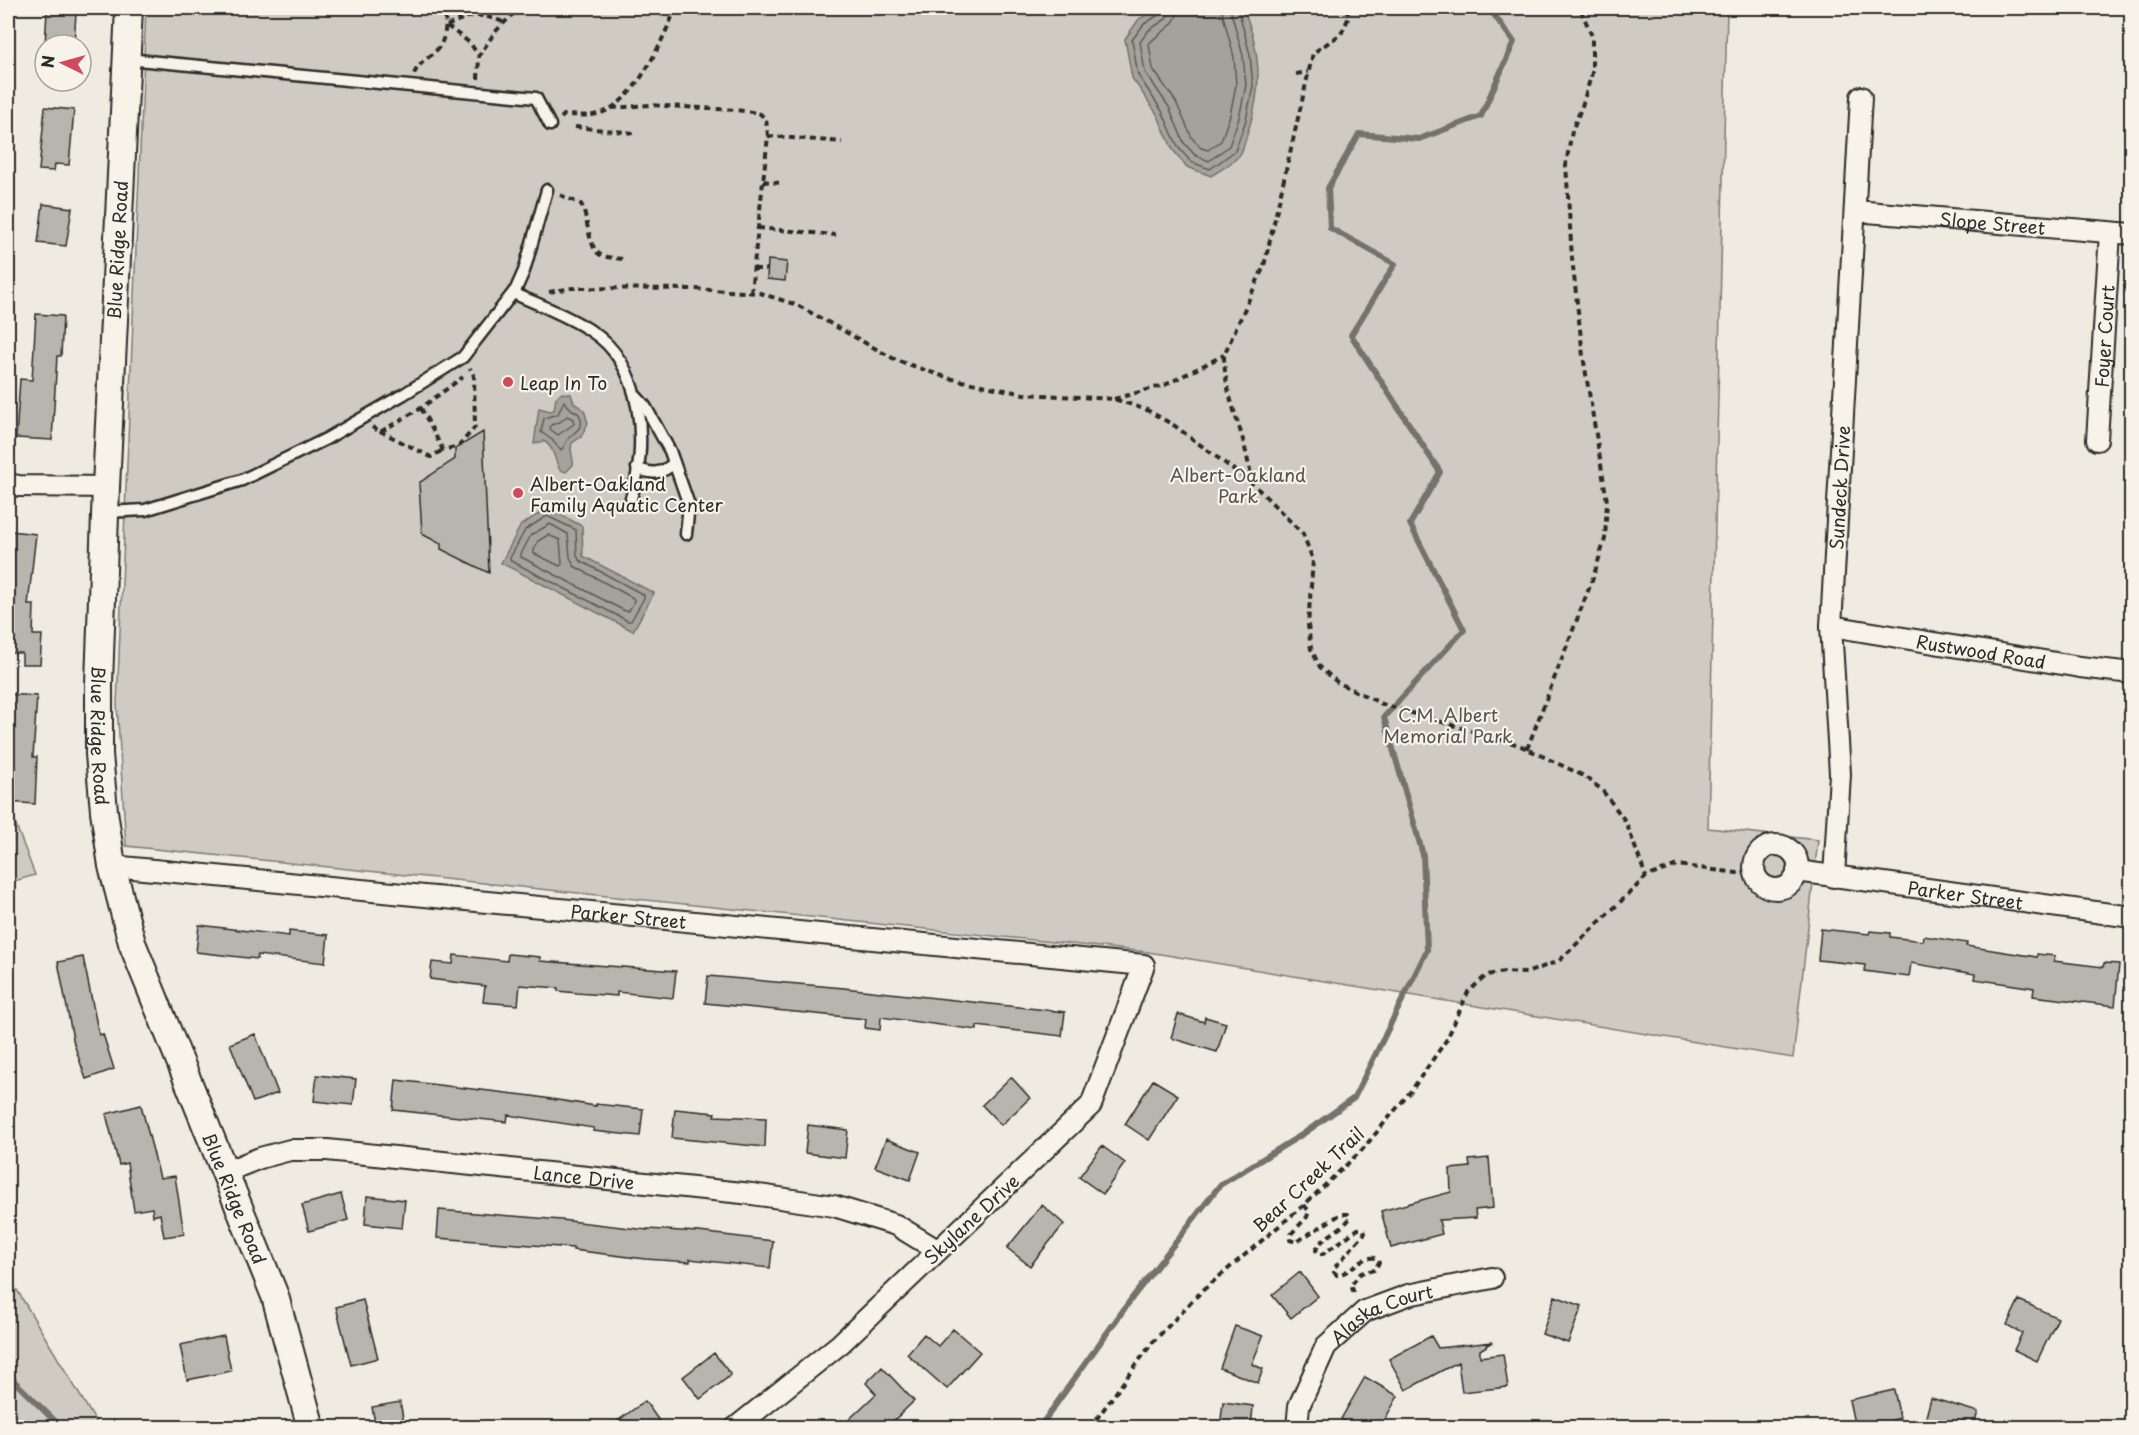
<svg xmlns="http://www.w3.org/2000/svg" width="2139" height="1435" viewBox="0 0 2139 1435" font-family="'Playpen Sans',sans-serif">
<rect width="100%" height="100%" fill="#efebe0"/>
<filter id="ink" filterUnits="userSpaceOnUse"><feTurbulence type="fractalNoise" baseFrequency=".0167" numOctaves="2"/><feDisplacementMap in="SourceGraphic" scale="12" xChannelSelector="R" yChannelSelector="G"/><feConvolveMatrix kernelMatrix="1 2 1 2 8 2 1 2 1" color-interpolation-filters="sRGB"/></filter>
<g filter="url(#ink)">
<!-- green -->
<path fill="#cfcbc2" stroke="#7d7b76" stroke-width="1.5" d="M146 8H1727L1708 828 1818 840 1793 1058 1148 952 126 846 117 704Z
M14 820 35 875 14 881 8 922V822Z
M8 1275 99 1427H17L8 1414Z"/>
<!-- water -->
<path fill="#a4a29a" stroke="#74726e" stroke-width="1.5" d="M1160 8H1243C1261 50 1263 87 1248 131 1246 138 1244 147 1241 153 1236 162 1220 170 1211 176L1187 167 1173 150 1157 114 1132 78 1125 39 1139 19Z
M562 393 571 394 574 403 584 410 588 423 581 437 572 443C569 452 574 457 573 465L566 472 560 470C554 460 555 448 544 441L534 444 539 408 550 411 554 410 556 398Z
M548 508 582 526 583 556 654 593 633 631 501 563 521 525Z"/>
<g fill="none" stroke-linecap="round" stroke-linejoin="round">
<!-- shore -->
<path stroke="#5b5b57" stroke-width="1.5" d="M1161 8 1160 14 1144 24 1132 40 1138 75 1162 111 1178 147 1191 162 1210 169 1235 151 1246 120 1253 86 1250 55 1238 8
M1169 8 1166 19 1149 30 1140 42 1145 72 1169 107 1184 143 1195 155 1209 161 1229 146 1239 118 1246 85 1243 56 1230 8
M1178 8C1177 28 1160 30 1149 44L1153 69 1176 102 1192 138 1201 148 1208 150 1221 141 1230 115 1236 85 1234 57 1221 8
M564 401 571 409 579 414C586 427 576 430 569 438 565 442 565 447 561 450L552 440 541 432 544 418 558 414Z
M567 416 573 419 574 424 558 435 550 429 551 425 560 422Z
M547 516 576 530 577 555 579 560 644 595V598L631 621H628L511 561 510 558 525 530Z
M550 524 568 534 570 557 574 566 633 598 634 601 629 611H625L521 557V554L531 535Z
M548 535 560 540 562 564 560 566 533 553 538 541Z"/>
<!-- stream -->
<path stroke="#74726e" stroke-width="6" d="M8 1364 14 1381 62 1428
M1039 1428 1132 1298 1220 1185 1303 1134 1354 1098 1427 950 1423 855 1384 717 1464 630 1410 524 1440 472 1351 335 1395 264 1330 228 1328 188 1359 134 1419 139 1481 116 1514 42 1489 8"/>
</g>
<!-- building -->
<path fill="#b8b5ae" stroke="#2b2b2b" stroke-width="1.5" d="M47 11 76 13 74 45H45Z
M45 107 74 110 69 165 55 164 54 171 39 170Z
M43 204 72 208 66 246 38 243Z
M768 260 787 262 785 281 767 279Z
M36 314 63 316 61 356H57L52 440 16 438 20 379 32 380Z
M483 432 489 573 441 549V544L422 534 419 483 455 459V449Z
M11 531 36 534 28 605H34L33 635H42L40 664H22V653H8V560Z
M8 694 37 696 33 757H37L35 804 8 802Z
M199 925 289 936V931L328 935 325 963 258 955 257 959 196 952Z
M1821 929 1869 934 1870 931 1890 933V937L1923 941 1924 936 1967 943 1966 946 2037 957V954L2055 956 2054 961 2103 967 2104 963 2119 964 2115 1006 2033 996 2034 988 1974 979 1975 974 1911 963 1909 977 1864 971 1865 965 1818 960Z
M508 954 540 957V961L676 971 673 998 617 992V996L577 993 558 991V988L520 985 518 1005 483 1002 485 986 430 979 432 962 453 964 454 955 507 961Z
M83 957 99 1035 103 1034 114 1069 86 1079 74 1044 58 962Z
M708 976 844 988 1065 1012 1062 1036 977 1026V1030L881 1017 880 1030 865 1028 866 1019 705 1003Z
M1178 1014 1204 1022 1205 1017 1226 1023 1217 1052 1171 1038Z
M255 1034 278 1093 253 1102 230 1044Z
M317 1075 356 1079 353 1105 314 1101Z
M1011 1077 1030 1098 1001 1125 982 1105Z
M396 1080 532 1096 596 1106V1104L643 1109 640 1136 593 1131 594 1128 508 1115 507 1122 393 1110Z
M1153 1080 1178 1095 1149 1140 1125 1124Z
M141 1105 160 1178 175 1176 184 1234 164 1237 160 1214 153 1216 152 1208 134 1211 127 1163 119 1165 106 1114Z
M675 1109 715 1113 714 1116 766 1118 765 1147 672 1138Z
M808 1125 848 1130 845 1158 805 1153Z
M886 1139 920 1152 910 1180 875 1167Z
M1102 1146 1125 1163 1103 1194 1079 1177Z
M1489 1158 1493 1208 1475 1210 1476 1218 1439 1220 1442 1234 1391 1248 1381 1211 1451 1192 1450 1169 1470 1167 1469 1160Z
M341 1194 348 1220 309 1231 302 1205Z
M367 1196 405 1200 402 1228 365 1224Z
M1042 1205 1064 1224 1030 1266 1007 1248Z
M439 1210 561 1220 647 1230V1229L699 1232 773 1241 770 1268 690 1259V1262L645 1259 573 1250V1248L437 1238Z
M1300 1272 1318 1296 1291 1318 1272 1295Z
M1555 1296 1582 1306 1568 1343 1542 1334Z
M363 1300 378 1358 351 1365 336 1307Z
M2019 1300 2058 1318 2037 1361 2014 1350 2022 1333 2007 1325Z
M1235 1326 1263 1336 1252 1364 1263 1369 1258 1383 1220 1368Z
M953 1329 980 1352 947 1389 907 1354 924 1334 938 1346Z
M224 1336 231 1371 187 1380 180 1345Z
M1431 1336 1438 1348 1493 1342 1480 1350V1357L1503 1354 1508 1387 1462 1392 1458 1362 1406 1390 1389 1359Z
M714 1353 731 1375 700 1399 683 1377Z
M882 1367 914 1401 886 1428H840L876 1394 866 1383Z
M1365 1377 1398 1396 1380 1428H1355L1341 1419Z
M1894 1390 1900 1418 1881 1423 1882 1428H1855L1849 1400Z
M1931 1398 1978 1412 1973 1428H1923Z
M645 1401 664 1428H608Z
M400 1402 405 1428H376L372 1407Z
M1223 1402 1253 1406 1251 1428H1220Z"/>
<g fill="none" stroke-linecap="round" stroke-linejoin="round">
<!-- service casing -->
<g stroke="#2b2b2b" stroke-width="15">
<path id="service" d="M127 59 536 98 550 125
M513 293C539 305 567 315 591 331 643 364 649 445 631 498
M635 395 645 406 670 451 689 505 686 534
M637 468C652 475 662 474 674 463
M106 512 145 510 242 480 326 439 404 394 463 357 516 289 524 271 547 190"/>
</g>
<!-- minor casing -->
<g stroke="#2b2b2b" stroke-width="24">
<g id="minor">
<path id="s1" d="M1855 211 2132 234"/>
<path id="s2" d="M2097 440 2110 233"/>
<path d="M8 484 19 486 106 487"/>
<path id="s3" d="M1831 626 2080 667 2132 673"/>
<circle cx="1776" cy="867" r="22"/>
<path id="s4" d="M112 866 1144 965 1091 1105 840 1344 735 1428"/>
<path id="s5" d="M1797 871 2132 917"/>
<path id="s6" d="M1834 877 1840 774 1831 626 1861 97"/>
<path id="s7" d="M225 1172 260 1158 290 1150H327L752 1194 834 1206 896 1225 937 1250"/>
<path id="s8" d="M1297 1428 1299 1406 1326 1346 1365 1311 1408 1295 1492 1278"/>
</g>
</g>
<!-- tertiary casing -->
<g stroke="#2b2b2b" stroke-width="30">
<g id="tertiary">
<path id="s9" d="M129 8 106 487 99 683V754L104 811 112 866 132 943 275 1296 311 1428"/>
</g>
</g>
<!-- path -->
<path stroke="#2b2b2b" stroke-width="4" stroke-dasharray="6 4.5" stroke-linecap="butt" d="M447 26C470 14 480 12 505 23
M447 26 470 43 479 56
M414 74C418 65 423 62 430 56 447 44 447 25 444 8
M1296 74 1308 72
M478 79 479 56 495 32 519 8
M612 108 649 105 736 110 759 113 766 119 768 136 751 292
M561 118 564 115C575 115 591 117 601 113 638 100 662 40 676 8
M575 127 634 133
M768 136 842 142
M763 181 779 183
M560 195 581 204C588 217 588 246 599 254 605 258 615 258 623 259
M758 228 836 235
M754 269H767
M549 292 572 288 694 289 760 293 797 305 896 360 948 378 1024 394 1114 399 1147 410 1175 426 1253 484 1303 534 1313 560 1308 625 1311 649 1320 667 1337 682 1382 704 1519 745 1584 776 1602 790 1626 822 1646 877
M1114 399 1165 385 1224 355
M421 408 443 450 459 446 475 427 474 376 470 368
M372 427 380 432 421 408 463 377
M380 431 431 457 443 450
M1253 484C1249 467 1246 450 1241 433 1233 407 1224 383 1224 355L1264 266 1313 53 1341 34 1349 17 1346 8
M1527 749 1593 578 1605 539 1607 501 1583 356 1572 258 1566 164 1572 131 1582 106 1592 73V36L1580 8
M1304 1205 1309 1211 1307 1217 1291 1234 1290 1240 1296 1242 1341 1214H1348L1350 1218C1341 1231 1322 1236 1316 1250L1318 1254H1323L1358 1229H1363L1365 1233 1335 1267 1334 1272 1337 1275C1352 1273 1359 1255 1376 1258L1379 1263 1374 1270 1361 1273 1351 1285 1355 1296
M1090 1428 1152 1343 1202 1291 1304 1205 1362 1150 1411 1091 1447 1039 1468 992 1487 975 1504 972 1526 973 1559 961 1646 877 1677 865 1737 873 1753 866"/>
<!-- service -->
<use href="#service" stroke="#f7f3e8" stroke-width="10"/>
<!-- minor -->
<use href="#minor" stroke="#f7f3e8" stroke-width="20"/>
<!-- tertiary -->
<use href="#tertiary" stroke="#f7f3e8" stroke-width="26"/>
</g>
</g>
<!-- markers -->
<g fill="#d1495b" stroke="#f7f3e8" stroke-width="2">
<circle cx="508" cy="382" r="6"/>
<circle cx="518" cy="493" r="6"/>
</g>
<g text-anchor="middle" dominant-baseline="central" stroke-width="4.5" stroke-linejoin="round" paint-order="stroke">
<!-- street labels -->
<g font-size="18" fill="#2b2b2b" stroke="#f7f3e8">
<text stroke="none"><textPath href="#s1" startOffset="138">Slope Street</textPath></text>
<text transform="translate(117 250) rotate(-87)">Blue Ridge Road</text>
<text stroke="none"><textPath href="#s2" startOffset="104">Foyer Court</textPath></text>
<text stroke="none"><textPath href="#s6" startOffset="390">Sundeck Drive</textPath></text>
<text stroke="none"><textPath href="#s3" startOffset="152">Rustwood Road</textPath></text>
<text stroke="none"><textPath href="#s9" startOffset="728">Blue Ridge Road</textPath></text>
<text stroke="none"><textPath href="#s5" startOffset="170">Parker Street</textPath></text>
<text stroke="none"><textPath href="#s4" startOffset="519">Parker Street</textPath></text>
<text stroke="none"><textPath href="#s7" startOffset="364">Lance Drive</textPath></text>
<text transform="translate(1308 1179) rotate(-43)">Bear Creek Trail</text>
<text stroke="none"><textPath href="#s9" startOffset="1214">Blue Ridge Road</textPath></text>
<text transform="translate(971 1219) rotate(-43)">Skylane Drive</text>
<text stroke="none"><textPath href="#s8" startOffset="154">Alaska Court</textPath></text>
</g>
<!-- poi labels -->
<g font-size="18" fill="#2b2b2b" stroke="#f7f3e8" text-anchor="start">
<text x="520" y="382">Leap In To</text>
<text x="530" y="483">Albert-Oakland<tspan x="530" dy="21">Family Aquatic Center</tspan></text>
</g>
<!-- park labels -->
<g font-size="18" fill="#545351" stroke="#f7f3e8">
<text x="1238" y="474">Albert-Oakland<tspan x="1238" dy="21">Park</tspan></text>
<text x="1448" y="714">C.M. Albert<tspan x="1448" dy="21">Memorial Park</tspan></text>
</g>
</g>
<!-- margin -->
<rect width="2139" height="1435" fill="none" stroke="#f7f3e8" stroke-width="30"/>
<rect x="15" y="15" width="2109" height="1405" fill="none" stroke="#2b2b2b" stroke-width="2" filter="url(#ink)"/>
<!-- north arrow -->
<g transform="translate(63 63) rotate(275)"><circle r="28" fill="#f7f3e8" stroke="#a5a39c" stroke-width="1.5"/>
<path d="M0-4.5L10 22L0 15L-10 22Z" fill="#d1495b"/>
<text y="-9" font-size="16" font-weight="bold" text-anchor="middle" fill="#2b2b2b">N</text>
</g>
</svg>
